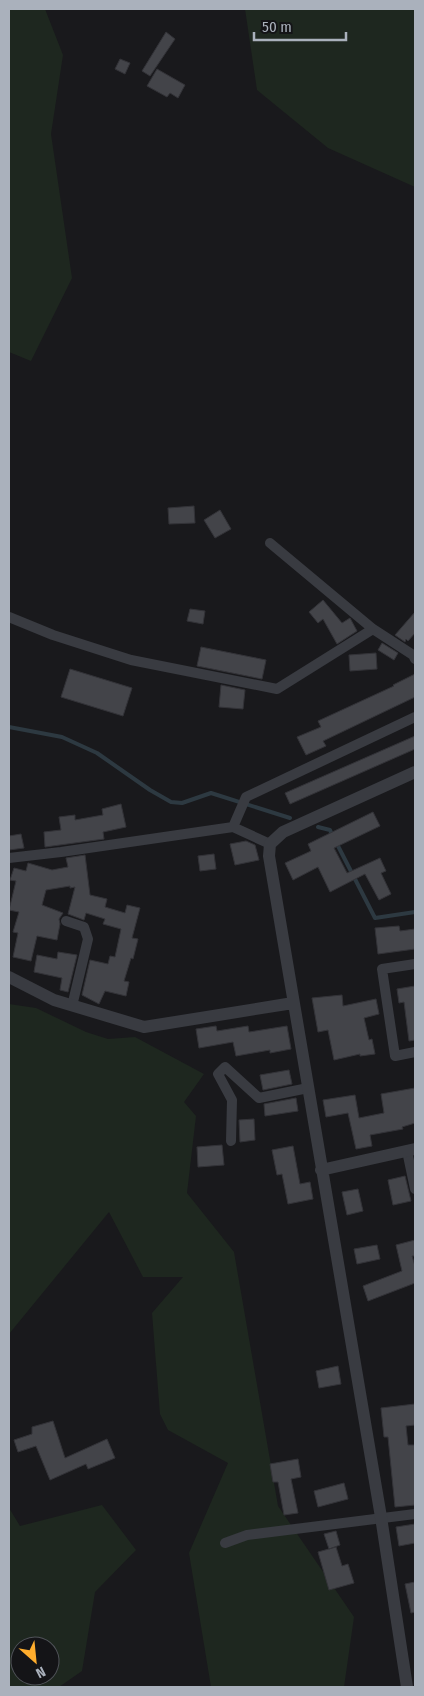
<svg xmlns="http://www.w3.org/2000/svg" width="424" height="1696" viewBox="0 0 424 1696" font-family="'Fira Sans Condensed',sans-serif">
<rect width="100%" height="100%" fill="#19191c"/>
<!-- green -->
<path fill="#1e271f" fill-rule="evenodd" d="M9 9H45L63 55 51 134 72 278 31 361 9 352Z
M245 9H415V187L328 148 257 90Z
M9 1004 36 1008 86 1032 108 1039 135 1037 204 1074 184 1102 196 1116 187 1193 234 1252 278 1506 354 1617 344 1687H211L189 1553 228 1463 168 1430 160 1414 152 1313 183 1277H143L109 1212 9 1334Z
M102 1505 136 1550 95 1592 82 1671 59 1687H9V1508L20 1526ZM20 1646H50V1676H20Z"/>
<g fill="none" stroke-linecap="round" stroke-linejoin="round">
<!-- stream -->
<path stroke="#2d3941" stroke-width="4" d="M9 727 62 737 97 753 150 790 171 802 182 803 211 793 290 818
M318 827 330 830 332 835
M337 844 375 918 415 912"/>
</g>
<!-- building -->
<path fill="#434449" stroke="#333338" d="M166 32 175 39 150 76 142 71Z
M120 59 130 63 125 74 115 69Z
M157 69 185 85 178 98 170 93 167 97 147 86Z
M194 506 195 523 169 524 168 508Z
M220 510 231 529 215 538 204 520Z
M323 600 342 623 350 618 357 631 337 644 323 619 318 623 309 612Z
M190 609 205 611 203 624 187 621Z
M415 612V633L408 641 406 639 405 642 395 635Z
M382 643 398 653 394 660 378 650Z
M201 647 266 660 262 679 197 666Z
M376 653 377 669 350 671 349 655Z
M70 669 132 688 123 716 61 697Z
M415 674V697L323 741 326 746 306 755 297 737 321 727 318 721 394 686 393 685Z
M221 685 245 690 243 709 219 707Z
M415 736V749L290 804 285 793Z
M121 804 126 827 103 832 104 839 45 847 44 832 61 830 59 817 75 815V820L103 815 102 809Z
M373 812 380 826 334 848 347 873 380 858 386 871 381 873 391 894 379 900 365 874 330 892 318 867 293 880 285 863 311 851 308 844Z
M21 834 24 848 9 850V836Z
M246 841 255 845 259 860 235 865 230 844Z
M214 854 216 869 200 871 198 856Z
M85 855 90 895 107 899 105 907 125 913 127 905 140 908 132 938 138 939 133 959 131 958 124 981 129 982 126 996 105 991 99 1004 82 995 90 960 108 964 110 956 115 957 121 929 103 924 105 919 86 913 84 920 68 914 75 887 70 888V886L46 890 42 905 63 913 59 919 60 924 57 940 37 936 31 961 13 957 18 933 13 932 19 912 9 910 16 881 10 880 14 868 26 871 28 863 52 870 68 867 66 858Z
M399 926 400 931 415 929V949L378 954 375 928Z
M58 952 77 955 68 992 60 990 62 978 34 972 37 955 57 959Z
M415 986V1040L409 1041 404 1002 399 1003 397 989Z
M342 995 343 1006 376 999 379 1014 364 1018 369 1040 372 1039 375 1054 360 1056V1054L334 1060 328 1030 318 1032 312 998Z
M216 1026 217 1031 248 1026 249 1032 287 1026 291 1049 270 1053V1050L236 1056 233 1042 199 1048 196 1029Z
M289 1070 292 1084 263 1090 260 1075Z
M415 1088V1123L402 1127 403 1129 370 1135 372 1146 356 1149 348 1113 326 1117 323 1100 355 1095 359 1118 384 1113 381 1094Z
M296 1098 298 1111 265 1116 264 1104Z
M254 1119 255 1140 240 1142 239 1120Z
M222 1145 224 1165 198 1167 197 1147Z
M293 1146 300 1184 310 1182 313 1199 288 1204 282 1174 277 1175 272 1150Z
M405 1176 411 1201 393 1205 388 1180Z
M358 1189 363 1211 347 1215 342 1192Z
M415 1240V1256H412L415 1266V1283L368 1301 363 1286 402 1271 396 1245Z
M377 1245 380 1259 357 1264 354 1249Z
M338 1366 341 1384 319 1388 316 1371Z
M415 1404V1425L406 1426 408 1445H415V1505L395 1507 388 1437H384L381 1408Z
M53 1421 65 1458 107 1439 115 1458 88 1469 86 1464 50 1480 36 1446 18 1452 14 1440 32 1434V1427Z
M298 1459 301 1477 291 1479 298 1513 284 1515 278 1482H273L270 1464Z
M344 1483 348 1499 318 1507 314 1491Z
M415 1524V1543L399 1546 396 1527Z
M336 1531 340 1545 329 1549 324 1534Z
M336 1547 342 1566 348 1564 354 1583 329 1590 318 1552Z
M415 1582V1612L411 1613 405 1584Z"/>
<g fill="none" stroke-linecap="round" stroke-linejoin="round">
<!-- minor -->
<path stroke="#393b41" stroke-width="10" d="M270 543 373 629 413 655 415 659
M9 617 53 635 131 660 277 689 373 629
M233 827 270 844
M9 858 61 852 233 827 246 797 415 717
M66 921 84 927 88 939 72 1006
M415 964 382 969 395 1056 415 1052
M231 1141 232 1100 218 1074 225 1067 259 1098 308 1088
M407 1151 415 1189
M225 1543 247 1535 415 1514"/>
<!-- tertiary -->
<path stroke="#393b41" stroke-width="12" d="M9 977 54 1000 144 1027 293 1003
M321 1170 415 1149
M407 1687 381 1517 269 856 270 844 283 832 415 772"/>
</g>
<!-- border -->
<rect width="424" height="1696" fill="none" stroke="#aab1bc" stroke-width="20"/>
<!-- north arrow -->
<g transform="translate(35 1661) rotate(153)"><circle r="24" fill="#141417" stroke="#505359"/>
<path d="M0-4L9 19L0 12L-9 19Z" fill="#ffad2d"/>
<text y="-8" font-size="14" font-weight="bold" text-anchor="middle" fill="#aab1bc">N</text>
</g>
<!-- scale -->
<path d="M254 32v8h92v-8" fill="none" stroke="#aab1bc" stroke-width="2.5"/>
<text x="262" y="32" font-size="15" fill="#aab1bc" stroke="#141417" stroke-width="4" paint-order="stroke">50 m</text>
</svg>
